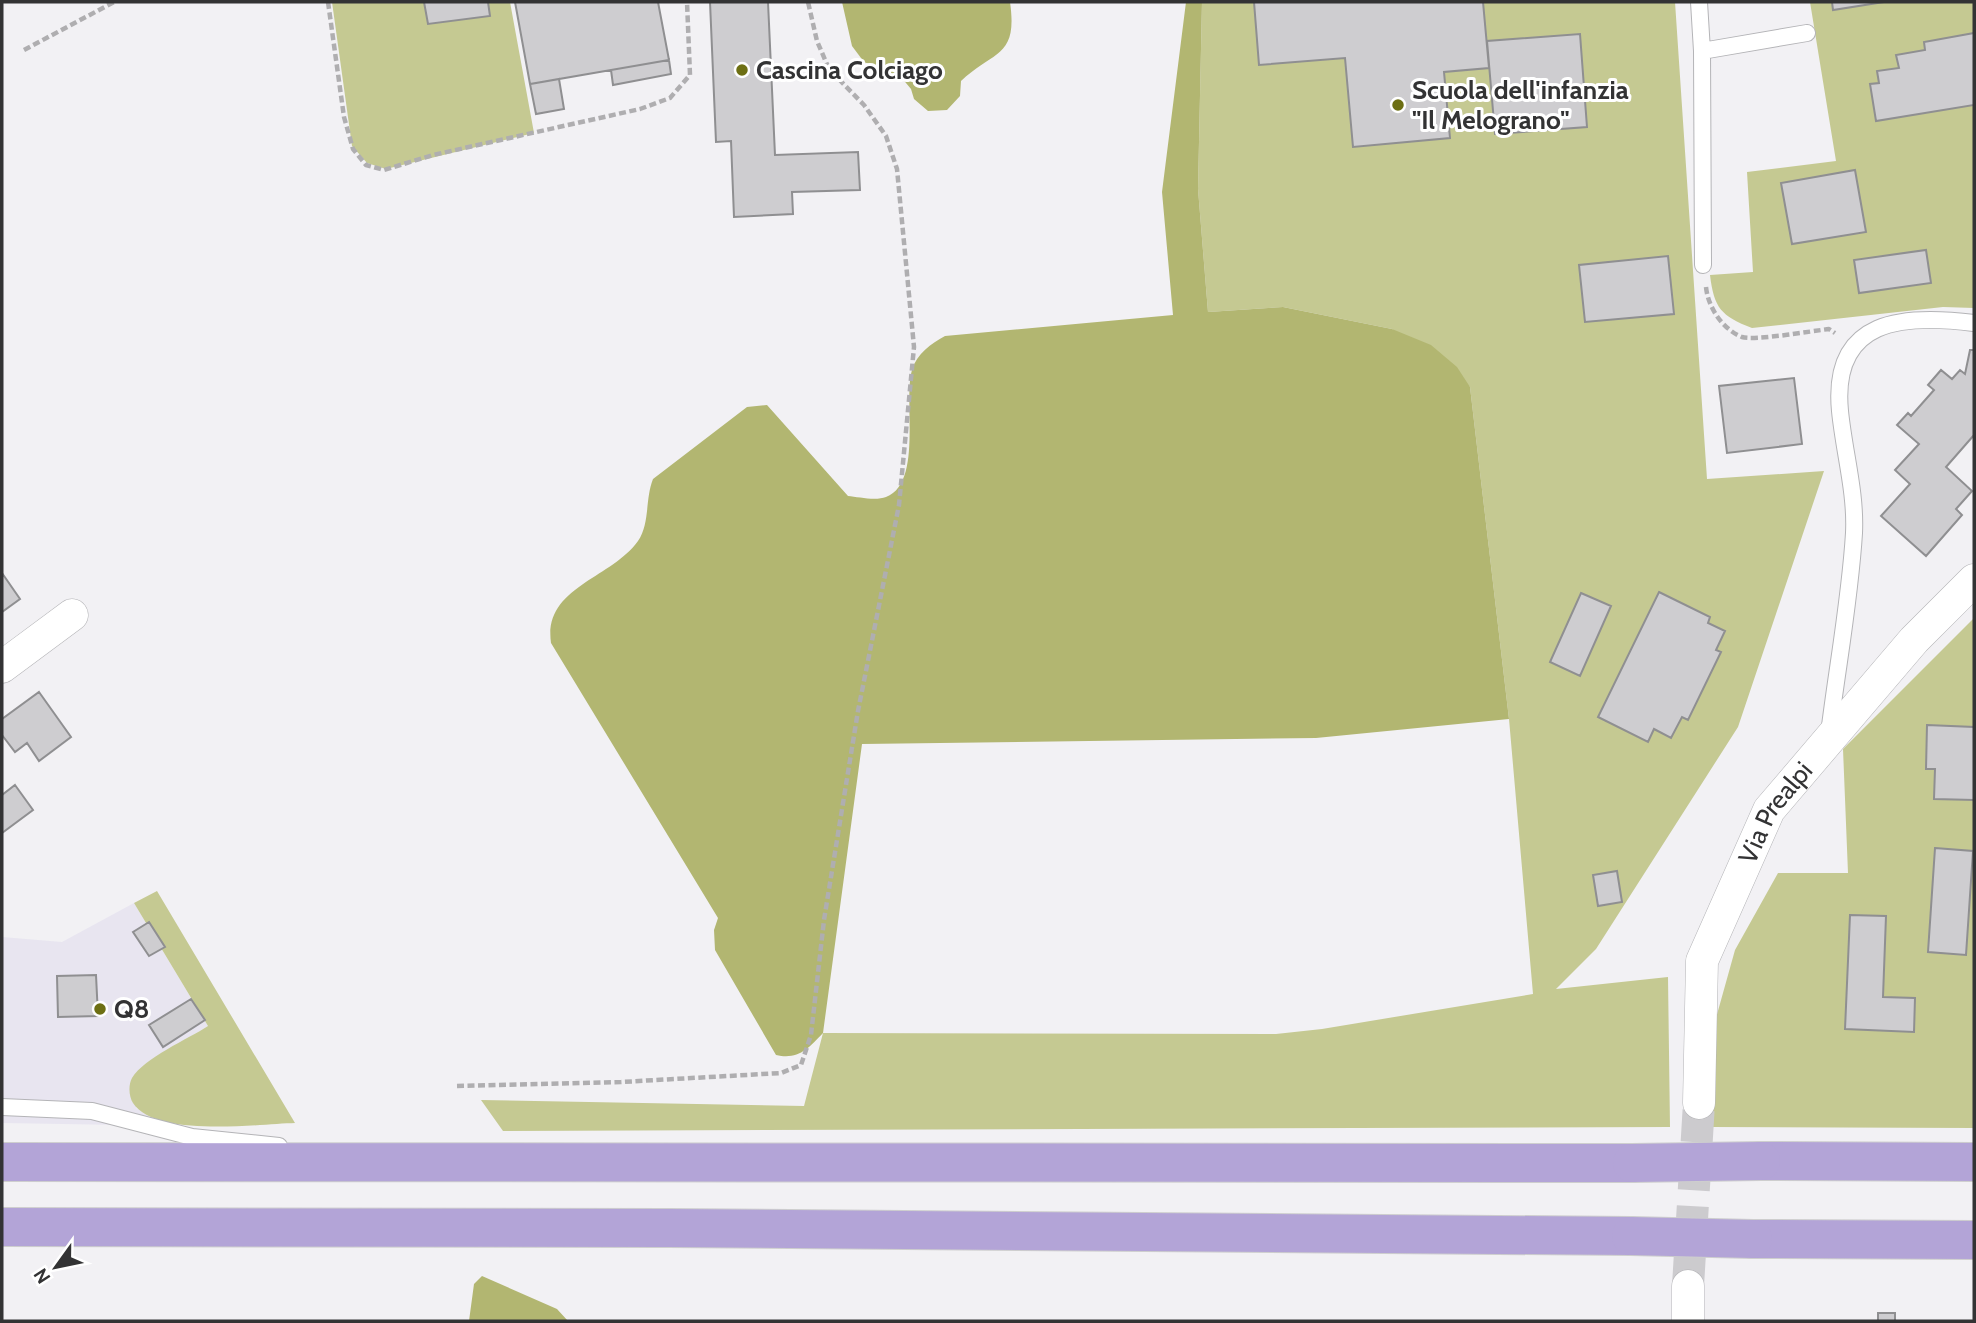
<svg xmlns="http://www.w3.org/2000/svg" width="1976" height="1323" viewBox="0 0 1976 1323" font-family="Cabin,sans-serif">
<rect width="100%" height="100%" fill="#f2f1f4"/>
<!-- built -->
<path fill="#e8e5f0" d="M134 903 208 1026 145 1064 136 1108 154 1118 183 1126 2 1123V937L62 942Z"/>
<!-- green -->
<path fill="#c5c992" d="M332 2H510L534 133 386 169 367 163 352 146Z
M1202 2H1675L1707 479 1824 471 1738 727 1596 949 1556 989 1668 977 1670 1127 503 1131 481 1100 804 1106 823 1033 1276 1034 1322 1029 1533 994 1509 719 1470 387 1392 329 1283 307 1208 312 1198 189Z
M1810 2H1974V308L1943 307 1752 328C1721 316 1714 308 1710 275L1753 272 1747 172 1836 161Z
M1974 618V1128L1712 1127 1716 1018 1735 950 1778 873H1848L1843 749Z
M157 891 295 1123C257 1124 156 1138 133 1103 129 1097 128 1085 132 1078 144 1058 188 1039 208 1026L134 903Z"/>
<!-- forest -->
<path fill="#b2b671" d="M842 2H1010C1018 58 994 50 961 81L960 96 947 110 928 111 914 99 911 89 901 77 864 62 852 46Z
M1186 2H1202L1198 189 1208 312 1283 307 1392 329 1431 345 1457 367 1470 387 1509 719 1316 738 862 744 823 1033C808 1049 798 1060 776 1055L715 950 714 930 718 918 551 643C543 587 611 579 638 541 650 524 645 499 653 479L747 407 767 405 848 496C858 497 876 501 886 497 923 483 903 401 912 370 917 353 931 344 945 336L1173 315 1162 192Z
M482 1276 557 1309 568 1321H469L474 1284Z"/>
<!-- building -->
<path fill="#cecdd0" stroke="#8f8f91" stroke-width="2" d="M424 2H488L490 16 428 24Z
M515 2H658L669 60 530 84Z
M710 2H768L775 155 858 152 860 190 792 192 793 214 734 217 731 141 716 142Z
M1254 2H1483L1489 68 1444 72 1450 138 1353 147 1345 58 1259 65Z
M1832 2H1884L1833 10Z
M1974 33V105L1876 121 1870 84 1879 83 1877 71 1899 68 1896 55 1925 50 1924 42Z
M1580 34 1587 127 1495 134 1487 41Z
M669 60 671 74 613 85 611 70Z
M559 79 564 109 536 114 530 84Z
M1855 170 1866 232 1792 244 1781 183Z
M1926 250 1931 283 1859 293 1854 260Z
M1668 256 1674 314 1585 322 1579 265Z
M1970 350H1974V435L1946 467 1972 491 1956 509 1962 515 1926 556 1881 516 1910 484 1895 470 1919 444 1897 425 1908 413 1911 416 1934 390 1928 385 1941 370 1952 379 1960 370 1965 374Z
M1794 378 1802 444 1727 453 1719 386Z
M2 573 20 599 2 612Z
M1659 592 1710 617 1708 623 1725 631 1716 650 1721 652 1688 720 1682 717 1671 738 1654 729 1648 742 1598 717Z
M1581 593 1611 606 1580 676 1550 662Z
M39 692 71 737 39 761 27 743 15 752 2 735V719Z
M1927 725 1974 727V800L1934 799 1935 769H1926Z
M15 785 33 810 2 833V795Z
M1935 848 1973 851 1966 955 1928 952Z
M1617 871 1622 902 1598 906 1593 875Z
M1850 915 1886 916 1883 997 1915 998 1914 1032 1845 1029Z
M149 922 165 947 149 956 133 932Z
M96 975 98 1016 58 1017 57 976Z
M191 999 205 1020 163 1047 149 1025Z
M1878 1313H1895V1321H1878Z"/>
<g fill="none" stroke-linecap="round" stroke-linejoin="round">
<!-- minor-tunnel -->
<path stroke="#cccbce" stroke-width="32" stroke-dasharray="32 16" stroke-linecap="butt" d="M1688 1286 1699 1103"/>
<!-- service casing -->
<g stroke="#b4b4b7" stroke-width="18">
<path id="service" d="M1699 2 1702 51 1703 265
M1702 51 1807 33
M1829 734C1837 668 1850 600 1854 533 1856 492 1844 452 1840 411 1831 318 1904 314 1974 323
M2 1107 92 1111 192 1137 279 1146"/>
</g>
<!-- minor casing -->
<g stroke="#b4b4b7" stroke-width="33">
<g id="minor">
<path d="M2 667 72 615"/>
<path id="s1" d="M1699 1103 1702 961 1769 810 1914 640 1974 580"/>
<path d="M1688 1321V1286"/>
</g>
</g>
<!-- trunk casing -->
<g stroke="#cecece" stroke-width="40">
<path id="trunk" d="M1761 1161 1974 1162
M2 1162 1632 1163
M2 1227 669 1228 1631 1236
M1753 1239 1974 1240"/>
</g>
<!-- path -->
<path stroke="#afaeb0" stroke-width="4.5" stroke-dasharray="7 3.5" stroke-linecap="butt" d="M328 2 344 117 353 149 366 165 384 170 433 155 640 109 670 98 690 75 687 2
M24 50 114 2
M1706 287C1708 307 1722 329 1742 337 1754 341 1812 331 1829 329L1835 333
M457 1086 621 1082 781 1073 801 1065 811 1035 824 920 858 711 899 505 914 347 897 169 886 136 864 105 829 69 817 41 808 2"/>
<!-- service -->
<use href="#service" stroke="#fff" stroke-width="16"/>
<!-- minor -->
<use href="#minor" stroke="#fff" stroke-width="32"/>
<!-- trunk -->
<use href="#trunk" stroke="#b3a4d7" stroke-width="38"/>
<!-- trunk-bridge casing -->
<g stroke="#cecece" stroke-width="40" stroke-linecap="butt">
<path id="trunk-bridge" d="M1632 1163 1761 1161
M1631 1236 1753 1239"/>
</g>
<!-- trunk-bridge -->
<use href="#trunk-bridge" stroke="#b3a4d7" stroke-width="38"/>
</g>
<!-- markers -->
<g fill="#6d6f13" stroke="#fff" stroke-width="2.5">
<circle cx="742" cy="70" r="7"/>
<circle cx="1398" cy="105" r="7"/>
<circle cx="100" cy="1009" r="7"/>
</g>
<g text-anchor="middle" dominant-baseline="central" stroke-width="6" stroke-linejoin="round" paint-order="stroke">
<!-- poi labels -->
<g font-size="26" font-weight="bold" fill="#333334" stroke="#fff" text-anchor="start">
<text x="756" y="70">Cascina Colciago</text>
<text x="1412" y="90">Scuola dell'infanzia<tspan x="1412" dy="30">"Il Melograno"</tspan></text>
<text x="114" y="1009">Q8</text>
</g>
<!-- street labels -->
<g font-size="26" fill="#333334" stroke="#fff">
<text stroke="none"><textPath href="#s1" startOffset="308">Via Prealpi</textPath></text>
</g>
</g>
<!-- border -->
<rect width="1976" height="1323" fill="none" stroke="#333334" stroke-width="7"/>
<!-- north arrow -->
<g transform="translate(56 1267) rotate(237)" stroke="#ffffff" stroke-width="5" paint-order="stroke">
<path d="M0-5L12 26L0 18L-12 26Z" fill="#333334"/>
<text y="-10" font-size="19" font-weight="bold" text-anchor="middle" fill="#333334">N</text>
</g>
</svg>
